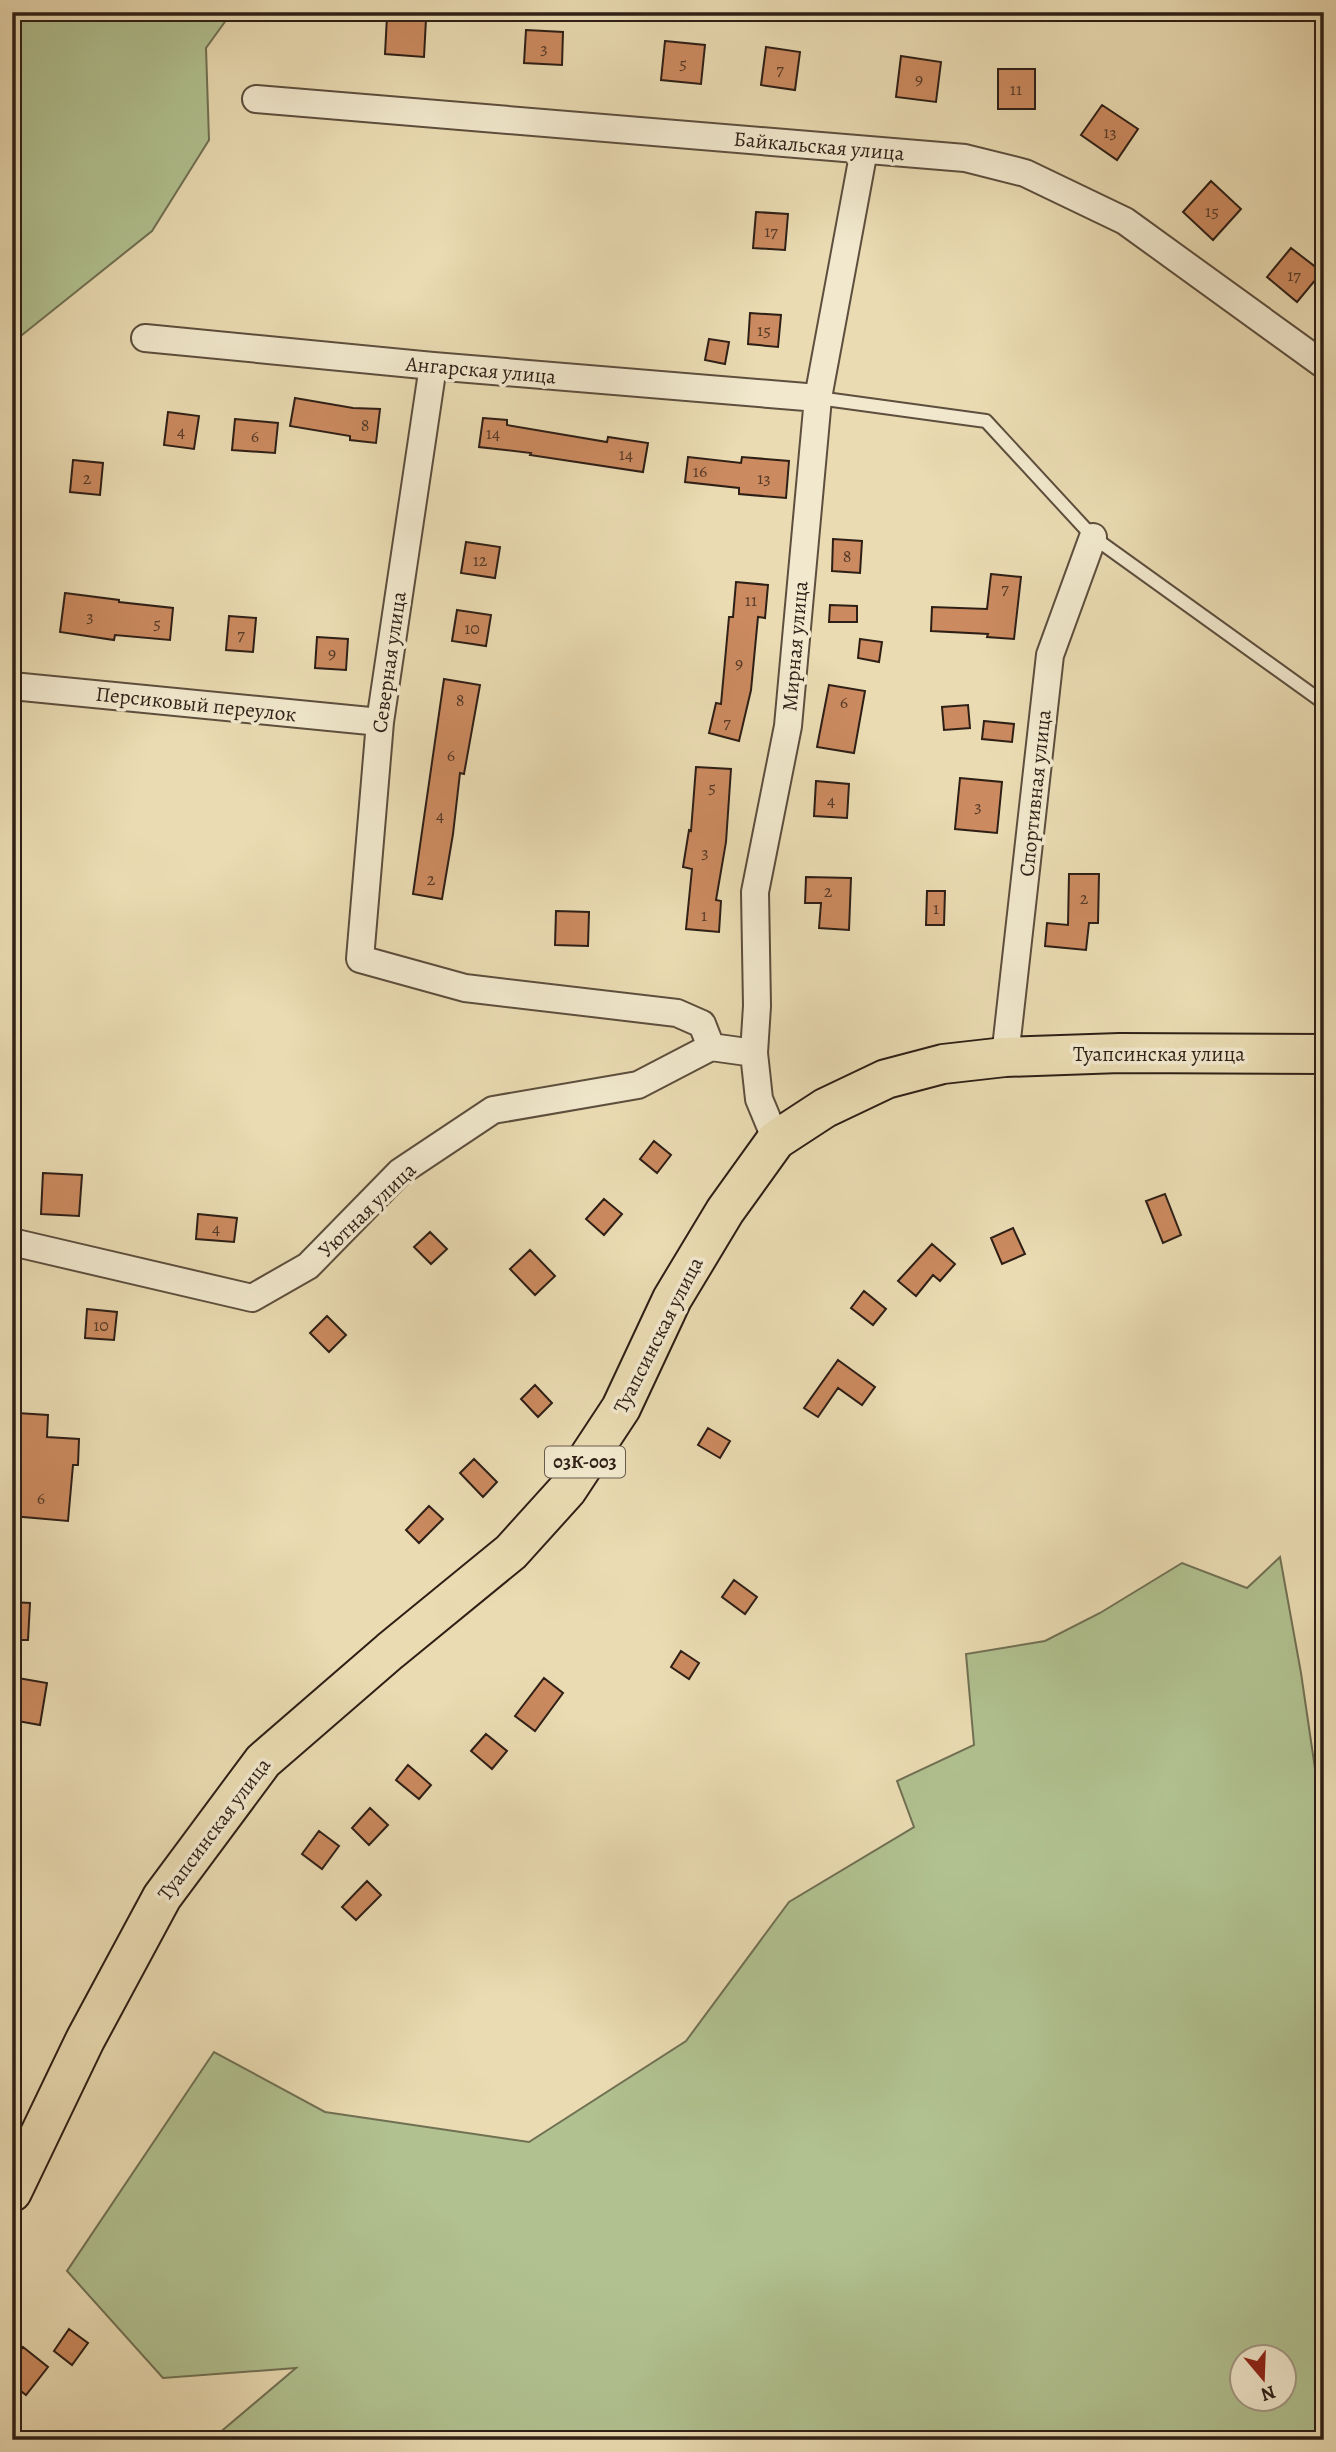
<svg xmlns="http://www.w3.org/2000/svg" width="1336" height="2452" viewBox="0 0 1336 2452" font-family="Alegreya,serif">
<rect width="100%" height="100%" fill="#eadbb2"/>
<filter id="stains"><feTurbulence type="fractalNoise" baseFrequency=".00286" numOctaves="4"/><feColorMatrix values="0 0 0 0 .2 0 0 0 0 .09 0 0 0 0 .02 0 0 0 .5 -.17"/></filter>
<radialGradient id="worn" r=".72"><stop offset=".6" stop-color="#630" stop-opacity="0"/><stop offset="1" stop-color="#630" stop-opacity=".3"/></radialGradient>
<!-- green -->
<path fill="#b1c190" stroke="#707053" stroke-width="2" fill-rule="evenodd" d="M12 12H232L206 48 209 140 152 231 12 343Z
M1280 1557 1301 1673 1318 1789 1324 1794V2440H211L296 2368 163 2378 67 2271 214 2052 325 2112 529 2142 686 2041 789 1902 914 1827 897 1781 974 1745 966 1654 1045 1641 1100 1613 1182 1563 1247 1588ZM1242 2358H1284V2400H1242Z"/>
<!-- building -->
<path fill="#cb8a5f" stroke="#2e1f16" stroke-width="2" d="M387 16 426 19 424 57 385 54Z
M526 30 563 32 562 65 524 63Z
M665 41 705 45 701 84 661 80Z
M766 47 800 52 795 90 761 85Z
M901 56 941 62 936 102 896 97Z
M998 69H1035V109H998Z
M1102 105 1138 129 1117 160 1081 135Z
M1211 181 1241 209 1213 240 1183 212Z
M756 212 788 214 785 250 753 248Z
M1291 248 1322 272 1297 302 1267 277Z
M750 313 781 315 778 347 748 344Z
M709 339 729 342 725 364 705 360Z
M295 398 353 408 380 409 376 443 350 440V436L290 426Z
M168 412 199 416 194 449 164 445Z
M483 418 507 420V425L607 442 608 437 648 443 643 472 530 455 531 453 479 447Z
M235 419 278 423 275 453 232 450Z
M688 457 741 463 742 457 789 461 786 498 739 494V488L685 482Z
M73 460 103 463 100 495 70 492Z
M833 539 862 541 860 573 832 571Z
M466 542 500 547 495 578 461 573Z
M991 574 1021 577 1014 639 987 637 988 634 931 631 932 607 987 609Z
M736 582 768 585 765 618 758 617 751 690 739 741 709 733 716 703 721 704 729 617H733Z
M65 593 119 600V602L173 608 170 640 115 635 114 640 60 632Z
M830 605 857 606V622H829Z
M457 610 491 615 486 646 452 641Z
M229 616 256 618 253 652 226 650Z
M317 637 348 639 346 670 315 668Z
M860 639 882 642 879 662 858 658Z
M444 679 480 685 464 774 460 773 453 834 442 899 413 894Z
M829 685 865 691 854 753 817 747Z
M968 705 970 728 944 730 942 707Z
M984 721 1014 724 1012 742 982 739Z
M696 767 731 769 726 842 716 900 721 901 719 932 686 929 692 869 683 867 689 830 691 831Z
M960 778 1002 782 997 833 955 829Z
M816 781 849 784 847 818 814 816Z
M1069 874H1099L1098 923H1089L1086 950 1045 946 1047 923 1068 925Z
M806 877 851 878 849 930 819 928 821 903H805Z
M927 891H945L944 925H926Z
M556 911 589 912 588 946 555 945Z
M654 1141 671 1155 657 1173 640 1159Z
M43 1173 82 1175 79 1216 41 1214Z
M1165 1194 1181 1235 1163 1243 1146 1201Z
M604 1199 622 1214 604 1235 586 1219Z
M198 1214 237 1218 234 1242 196 1239Z
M1013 1228 1025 1254 1002 1264 991 1238Z
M430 1232 447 1249 431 1264 414 1247Z
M932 1244 955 1264 940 1281 933 1275 916 1296 898 1281Z
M530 1250 555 1276 535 1295 510 1269Z
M864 1291 886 1309 873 1325 851 1308Z
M87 1309 117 1312 114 1340 85 1338Z
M327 1316 346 1335 329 1352 310 1333Z
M838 1360 875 1387 862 1405 838 1388 818 1417 804 1408Z
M535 1385 552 1403 538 1417 521 1399Z
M17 1413 48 1415 47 1437 79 1439 78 1465H73L68 1521 12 1516V1478Z
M708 1428 730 1441 720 1458 698 1445Z
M474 1459 497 1482 483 1497 460 1473Z
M429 1506 443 1519 419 1543 406 1530Z
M734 1580 757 1597 745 1614 722 1597Z
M12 1602 30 1603 28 1640H12Z
M681 1651 699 1663 689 1679 671 1667Z
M12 1677 47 1683 40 1725 12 1720Z
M544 1678 563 1693 535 1731 515 1716Z
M486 1734 507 1751 492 1769 471 1751Z
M408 1765 431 1785 419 1799 396 1780Z
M370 1808 388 1825 369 1845 352 1828Z
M319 1831 339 1846 322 1869 302 1854Z
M367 1881 381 1895 356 1920 342 1907Z
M69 2329 88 2343 72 2365 54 2351Z
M23 2347 48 2367 26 2395 12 2384V2361Z"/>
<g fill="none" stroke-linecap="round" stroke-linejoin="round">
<!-- lane casing -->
<g stroke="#5d4e3d" stroke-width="16">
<path id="lane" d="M818 398 986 421 1093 537 1324 703"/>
</g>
<!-- street casing -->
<g stroke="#5d4e3d" stroke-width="30">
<path id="street" d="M256 99 965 158 1025 173 1125 221 1324 365
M145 338 433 366 818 398
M433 366 380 722 360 959 465 988 677 1013 702 1024 711 1047
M12 686 380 722
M1005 1057 1050 655 1093 537
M776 1140 759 1099 754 1053 757 1006 755 892 788 726 818 398 864 150
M12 1242 252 1298 308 1266 400 1172 493 1110 638 1085 711 1047 754 1053"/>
</g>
<!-- primary casing -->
<g stroke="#2e1f16" stroke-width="42">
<path id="primary" d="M12 2192 85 2040 162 1897 263 1761 390 1651 511 1552 567 1490 621 1408 672 1299 725 1211 776 1140 825 1108 886 1079 943 1064 1005 1057 1120 1053 1324 1054"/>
</g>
<!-- lane -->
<use href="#lane" stroke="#f1e8cd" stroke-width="12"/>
<!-- street -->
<use href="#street" stroke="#f1e8cd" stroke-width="26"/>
<!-- primary -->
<use href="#primary" stroke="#eadbb2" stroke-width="38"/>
</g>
<g text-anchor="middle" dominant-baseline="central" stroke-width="7" stroke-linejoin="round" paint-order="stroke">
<!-- number labels -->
<g font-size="18" fill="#553a28">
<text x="544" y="48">3</text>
<text x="683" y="63">5</text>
<text x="780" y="69">7</text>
<text x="919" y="79">9</text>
<text x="1016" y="89">11</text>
<text x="1110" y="132">13</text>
<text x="1212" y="211">15</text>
<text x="771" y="231">17</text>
<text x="1294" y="275">17</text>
<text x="764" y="330">15</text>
<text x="365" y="425">8</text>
<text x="181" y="431">4</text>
<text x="493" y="433">14</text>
<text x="255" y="436">6</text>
<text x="626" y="454">14</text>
<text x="700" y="471">16</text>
<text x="87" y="478">2</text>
<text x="764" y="478">13</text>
<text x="847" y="556">8</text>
<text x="480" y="560">12</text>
<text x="1005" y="588">7</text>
<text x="751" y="600">11</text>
<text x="90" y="616">3</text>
<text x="157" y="623">5</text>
<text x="472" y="628">10</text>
<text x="241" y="634">7</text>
<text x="332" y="653">9</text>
<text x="739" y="663">9</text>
<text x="460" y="700">8</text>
<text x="844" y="702">6</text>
<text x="727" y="722">7</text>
<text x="451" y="755">6</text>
<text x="712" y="787">5</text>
<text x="831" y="800">4</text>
<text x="978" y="806">3</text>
<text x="440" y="815">4</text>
<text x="705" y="852">3</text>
<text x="431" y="879">2</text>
<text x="828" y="891">2</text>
<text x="1084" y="898">2</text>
<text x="936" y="908">1</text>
<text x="704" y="915">1</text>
<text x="216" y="1228">4</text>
<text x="101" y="1325">10</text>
<text x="41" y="1498">6</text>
</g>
<!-- shield labels -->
<rect fill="#f1e8cd" stroke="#685b4d" stroke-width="2" x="545" y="1446.5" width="80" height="31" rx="5"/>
<g font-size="19" font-weight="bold" fill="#2e1f16">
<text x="585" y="1462">03К-003</text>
</g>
<!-- street labels -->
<g font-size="21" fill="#2e1f16" stroke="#f1e8cd">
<text transform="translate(819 146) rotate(5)">Байкальская улица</text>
<text transform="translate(481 370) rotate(5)">Ангарская улица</text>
<text transform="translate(795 646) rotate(-85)">Мирная улица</text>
<text transform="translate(389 662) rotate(-82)">Северная улица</text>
<text transform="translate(196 704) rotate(6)">Персиковый переулок</text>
<text transform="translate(1035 793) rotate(-84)">Спортивная улица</text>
<text x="1159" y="1054">Туапсинская улица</text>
<text transform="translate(367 1210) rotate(-44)">Уютная улица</text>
<text transform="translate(658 1335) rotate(-63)">Туапсинская улица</text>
<text transform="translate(214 1829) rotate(-53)">Туапсинская улица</text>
</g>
</g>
<!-- margin -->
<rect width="1336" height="2452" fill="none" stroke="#eadbb2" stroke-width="42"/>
<rect x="14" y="14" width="1308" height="2424" fill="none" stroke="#2e1f16" stroke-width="3.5"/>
<rect x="21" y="21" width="1294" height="2410" fill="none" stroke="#2e1f16" stroke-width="2"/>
<!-- north arrow -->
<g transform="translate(1263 2378) rotate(161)"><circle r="33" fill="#f1e8cd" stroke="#a39884" stroke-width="2"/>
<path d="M0-5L12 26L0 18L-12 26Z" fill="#8f2418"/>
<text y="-10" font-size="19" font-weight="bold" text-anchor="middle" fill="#2e1f16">N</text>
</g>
<rect width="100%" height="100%" filter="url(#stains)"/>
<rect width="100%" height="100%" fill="url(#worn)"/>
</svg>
